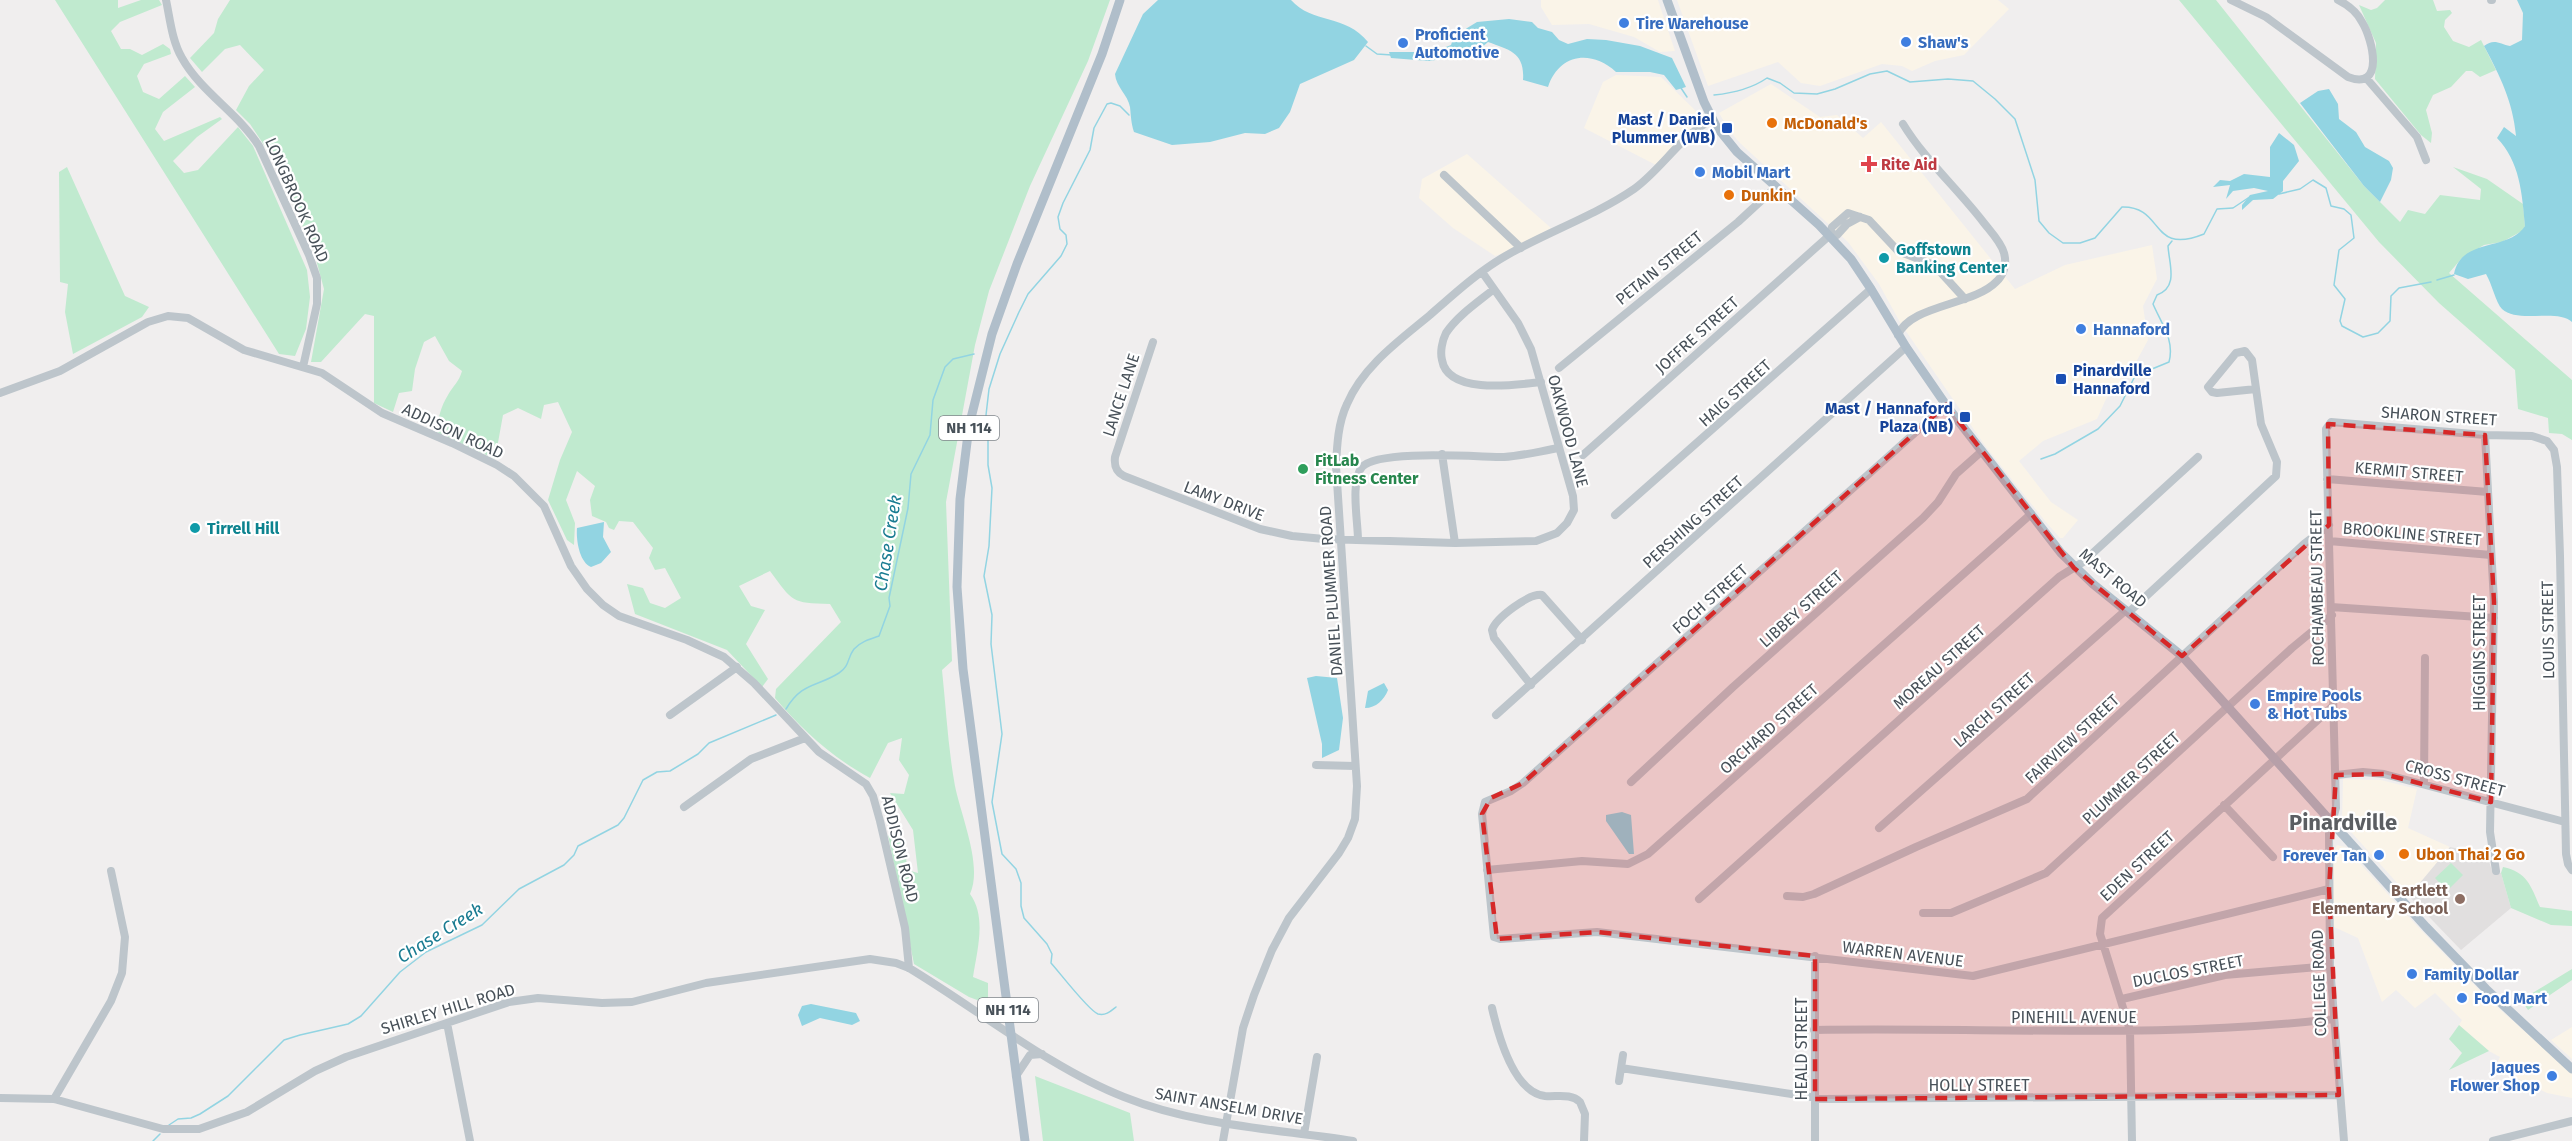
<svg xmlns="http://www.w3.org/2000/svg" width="2572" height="1141" viewBox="0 0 2572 1141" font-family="'Fira Sans',sans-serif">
<rect width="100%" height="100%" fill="#f0eeee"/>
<!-- commercial -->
<path fill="#faf4e8" d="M1541 0H1658L1675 51 1660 52 1634 37 1589 24 1552 25 1541 7Z
M1677 0H1998L2009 9 1964 55 1935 61 1912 71 1902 66 1882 64 1820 86 1801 83 1778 62 1708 86Z
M1616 75 1661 77 1699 114 1697 121 1656 165 1584 128 1603 82Z
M1771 84 1820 117 1837 115 1863 138 1881 122 2015 289 2065 265 2152 245 2157 279 2143 306 2148 340 2136 362 2106 399 2097 419 2043 441 2019 461 2051 502 2078 520 2063 538H2060L2045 521 1986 447 1901 324 1879 284 1848 242 1740 143 1729 130 1719 113Z
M1467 154 1551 228 1509 251 1495 256 1453 228 1419 198 1422 179Z
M2343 779 2381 780 2417 789 2408 828 2450 847 2409 896 2342 822Z
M2337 845 2345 847 2417 926 2487 998 2572 1073V1098L2547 1093 2495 1067 2500 1057 2489 1051 2459 1025 2462 1020 2435 993 2415 1008 2396 990 2382 1002 2358 938 2334 927 2333 852Z
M2572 1027V1059L2551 1040Z"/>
<!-- education -->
<path fill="#e1dfdf" d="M2450 847 2487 855 2492 871 2501 873 2511 908 2461 950 2409 896Z"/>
<!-- green -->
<path fill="#c0eacf" d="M55 0H118V8L141 0H159L162 5 120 22 111 31 121 49H130L142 55 163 44 170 49 171 54 144 64 137 76 143 92 159 99 185 76 195 87 163 112 155 129 164 141 220 117 222 119 197 137 173 161 184 173 198 170 238 127 253 146 307 270 310 297 306 329 295 356 279 354Z
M230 0H1110L1088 61 1030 186 989 291 975 345 946 502 952 661 942 670C946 708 948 748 955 786 961 816 983 866 970 894 987 917 977 951 973 977L988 983V1004L969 997 914 964 888 835 905 843 907 870 918 873 913 830 890 793 904 794 909 775 899 760 902 738 888 743 870 778C833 758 802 730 775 698L776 689 841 622 830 604C791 603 793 602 770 571L739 586 751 606 765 610 746 644 768 679 762 687 727 650 635 614 627 584 643 588 650 603 665 608 681 598 665 568 655 570 649 558 653 548 633 522 619 521 614 530 609 528 606 522 592 516 590 500 595 486 577 471 566 500 575 523 574 545 567 540 548 500 560 460 572 432 558 402 544 405 541 419 518 408 503 415 495 459 436 432C438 419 441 406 448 395 453 386 459 382 462 371L449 361 435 336 424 342 415 369 412 391 399 393 393 412 374 403V316L365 314 321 362H311L324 289 314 252 272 157 250 124 236 110 249 86 264 70 240 45 225 49 202 72 190 58 214 33 218 19Z
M2179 0H2216L2364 186 2400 222 2408 210 2425 214 2440 195 2480 200 2481 189 2453 167 2487 179 2523 204 2525 226 2522 231 2502 242 2484 245 2462 258 2449 273 2572 380V440L2562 434 2549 433 2548 418 2518 409 2515 370 2439 303 2379 242Z
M2385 0H2433L2437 11 2450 10 2452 13 2445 20 2444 27 2453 41 2469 47 2481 40 2496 70 2480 77 2472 71H2466L2451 87 2433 95 2426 110 2432 133 2431 143 2421 135 2375 79 2376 43 2359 5 2371 10 2377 8Z
M67 167 125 296 149 307 142 317 73 354 65 312 68 284 60 282 59 172Z
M2451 863 2463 875 2447 891 2435 878Z
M2503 867C2527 872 2531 886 2540 907L2572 911V926L2551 925 2511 908 2501 873Z
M2572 969V980L2528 1010 2521 1000Z
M2459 1025 2489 1051 2449 1070 2462 1053 2449 1039Z
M1035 1076 1130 1113 1134 1141H1043Z"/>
<!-- water -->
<path fill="#92d4e2" d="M1158 0H1291C1312 24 1346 14 1368 42L1354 60 1300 84 1290 112 1279 128 1265 134 1245 133 1210 142 1172 145 1134 132C1131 123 1131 116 1130 107 1128 95 1116 87 1115 74L1143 14Z
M2517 0H2572V322C2557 308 2518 324 2502 309 2496 303 2492 284 2486 274L2468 279 2454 274C2461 237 2508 252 2525 226 2522 193 2520 162 2497 138L2504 127 2516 136C2513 102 2500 76 2484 46 2494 38 2500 44 2510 46L2522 40 2523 13Z
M1509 19 1532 22 1538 28 1552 32 1559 40 1568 44 1587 39 1606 40 1640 46 1672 58 1686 87 1676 90 1664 75 1650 72H1616C1591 49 1559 54 1548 87L1523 80C1525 53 1510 50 1488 42L1474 54 1429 61 1391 58 1389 52H1433L1451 45 1454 36 1477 22Z
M2329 89 2338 104 2339 119 2356 132 2365 147 2389 161 2393 168 2391 180 2380 202 2364 186 2300 103 2318 91Z
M2279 133 2294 145 2299 161 2283 181V191L2273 199 2253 200 2242 210V205L2250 195 2268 191 2254 188 2233 191 2226 199 2230 185 2213 187 2220 180 2230 181 2244 174 2270 177V147Z
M604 522 603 537 611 552 601 563 591 567C579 562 576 539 577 528Z
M1316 676 1337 678 1343 718 1339 750 1322 758V744L1307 678Z
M1384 683 1388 690C1384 700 1376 708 1365 708L1368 691Z
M1622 812 1631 815 1634 854H1629L1606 821V815Z
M811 1004 856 1013 860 1021 852 1025 820 1018 802 1026 798 1015 802 1006Z"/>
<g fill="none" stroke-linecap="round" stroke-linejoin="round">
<!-- stream -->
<path stroke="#92d4e2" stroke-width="1.5" d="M1366 46 1377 54 1392 55
M1681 88 1687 97
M1714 95C1734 93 1751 89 1767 78L1780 83 1794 93 1817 94 1835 89 1870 74 1887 71 1910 82 1948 79 1973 81 1995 99 2015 119 2035 180 2039 221 2049 233 2063 243H2080L2095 238 2122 207C2165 206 2149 256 2204 234L2217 209 2233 208 2248 198
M2279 194 2300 189 2313 180 2326 188 2331 206 2344 209 2351 215 2354 238 2339 250 2334 285 2345 299 2340 321 2342 326 2363 337 2378 333 2390 321 2391 296 2399 288 2431 282
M2437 280 2454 275
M2041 459 2055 454 2098 429 2120 406 2135 376 2169 362C2175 340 2161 323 2153 304L2157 295C2179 287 2169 264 2168 246L2172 241
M786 709C802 682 817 687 839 673 850 666 847 658 854 649 860 642 870 639 879 636L890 606 889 598 908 508 911 474 930 435 933 400 945 367 953 359 974 354
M1116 1007C1111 1011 1106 1016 1098 1014 1089 1011 1060 973 1051 963L1052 954 1047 944 1024 918 1021 906V883L1016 869 1002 854 992 802 1002 734 991 644 992 615 984 576 989 546 992 488 988 465V436L986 415 989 389 1000 354 1019 312 1028 294 1061 256 1067 244 1066 235 1060 229 1058 217 1063 203 1090 150 1094 128 1107 104 1111 103 1120 106 1129 115
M169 1125 178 1119 191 1118 200 1114 228 1096 284 1040 300 1035 348 1024 361 1016 400 972 426 952 482 925 519 889 564 865 574 855 578 846 618 825 624 818 643 780 657 772 670 771 698 754 709 743 776 715
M153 1141 160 1134"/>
<!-- minor -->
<path stroke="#bdc5cb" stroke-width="8" d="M166 0C170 19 172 41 182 58 201 92 238 113 259 146L309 255 317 278V304L303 367
M2231 0 2266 17 2348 77C2385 91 2373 40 2362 22 2357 12 2348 5 2338 0
M2491 0H2492
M2367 79 2417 137 2426 160
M1444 175 1521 248
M1830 235 1832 227 1848 213 1869 220 1898 251 1934 265 1965 299
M1830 235H1837L1847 224 1860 217
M1494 289C1478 302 1457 316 1446 333 1442 341 1440 352 1442 360 1448 395 1515 385 1541 382
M1898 335C1910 305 1974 305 1996 282 2004 275 2007 264 2004 253 2001 242 1991 232 1984 223 1958 189 1925 160 1903 124
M1153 342 1115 457C1114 466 1116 472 1124 476L1260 529 1292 536 1324 539 1455 543 1536 541 1557 533 1567 523 1574 510 1573 496 1531 349 1518 323 1482 272
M1559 368 1738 222 1776 187
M0 393 60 371 148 322 168 316 188 318 244 350 322 373 382 413 452 443 497 465 514 476 544 506 571 566 587 589 603 605 619 616 687 640 724 657 754 683 819 752 866 784 873 796 880 821 905 928 909 968
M1946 405 1523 783 1511 791 1485 802 1482 814 1494 937 1500 939 1597 932 1973 976 2329 889
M2485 435 2494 602 2490 832 2496 871
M1442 454 1455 543
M1583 455 1830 235
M2327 479 2488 492
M1615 515 1871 289
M1358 540C1358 522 1350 481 1362 467 1378 449 1478 457 1504 457 1522 456 1541 451 1559 448
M2329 541 2491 555
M2331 607 2494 618
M2129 612 2276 476 2277 462 2261 424 2252 360 2245 351 2236 353 2208 387 2212 392 2217 393 2256 389
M1531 685 1494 638 1492 630C1496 618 1529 593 1542 595L1582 640
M670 715 737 667
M1496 715 1906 347
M1316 765 1355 766
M2336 775 2363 772 2384 774 2565 822
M1631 782 1733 687 1923 518 1938 502 1956 474 1982 451
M2424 784 2425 658
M2224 805 2273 857
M684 807 751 759 805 738
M1879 828 2126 610
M1487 870 1582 861 1628 864 1648 854 2031 514
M1787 896 1803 897 1814 894 1916 847 2027 799 2304 544 2329 525
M1699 899 2059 577 2083 562 2198 457
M1923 913H1951L2046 873 2292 648 2332 615
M2122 999 2225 975 2330 966
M1492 1008C1498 1034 1513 1092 1545 1096 1557 1097 1571 1093 1580 1102L1585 1114 1584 1141
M447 1023 470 1141
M1814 1030C1987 1027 2161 1039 2333 1019
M1621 1068 1824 1099 2339 1095
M1016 1076 1030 1055 1042 1054
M1619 1081 1623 1055
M0 1098 54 1099 163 1129H199L247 1112 315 1071 346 1057 509 1002 538 998 602 1003 632 1002 706 983 870 959 896 963 909 968C977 1009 1052 1069 1124 1097 1196 1126 1277 1129 1353 1141
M54 1099 111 1001 122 973 125 937 111 871
M1304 1134 1317 1057
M1223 1141 1243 1028 1254 995 1272 950 1289 918 1339 853 1348 838 1355 819 1357 786 1336 466C1337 445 1338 423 1347 404 1363 366 1400 340 1430 315 1455 293 1480 270 1509 254 1550 231 1596 215 1634 189 1662 169 1681 135 1712 120
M1815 1141V956
M2132 1141 2130 1030 2100 934 2102 918 2333 706
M2344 1141 2330 966 2329 833 2336 808 2326 429 2331 422 2485 435 2532 436 2547 441 2554 450 2557 467 2560 556 2566 854 2568 864 2572 870
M2493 1141 2572 1121"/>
<!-- major -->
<path stroke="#b0beca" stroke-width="9" d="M1667 0 1704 102 1716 126 1737 152 1819 225 1851 259 1871 289 1906 347 1946 405 2061 553 2093 584 2182 656 2426 927 2486 989 2572 1069
M1025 1141 963 669 957 587 960 499 969 426 992 334 1017 264 1102 54 1120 0"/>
</g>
<!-- marked area -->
<path fill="#d62828" fill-opacity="0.2" stroke="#d62828" stroke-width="4.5" stroke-dasharray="12 8" stroke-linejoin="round" d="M1946 405 2074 568 2182 656 2329 525 2328 424 2485 435 2494 602 2491 802 2384 774 2336 775 2329 889 2339 1095 1815 1099V956L1597 932 1497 939 1482 814 1491 798 1523 783Z"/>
<!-- markers -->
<g fill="#3f7fe0" stroke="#fff" stroke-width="2">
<circle cx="1624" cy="23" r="6"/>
<circle cx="1906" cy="42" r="6"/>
<circle cx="1403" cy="43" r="6"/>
<circle cx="1700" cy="172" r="6"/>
<circle cx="2081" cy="329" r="6"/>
<circle cx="2255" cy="704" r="6"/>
<circle cx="2379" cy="855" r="6"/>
<circle cx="2412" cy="974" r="6"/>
<circle cx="2462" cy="998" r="6"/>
<circle cx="2552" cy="1076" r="6"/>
</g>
<g fill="#e8710a" stroke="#fff" stroke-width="2">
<circle cx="1772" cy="123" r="6"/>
<circle cx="1729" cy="195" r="6"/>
<circle cx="2404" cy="854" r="6"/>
</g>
<g fill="#1a4fb4" stroke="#fff" stroke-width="2">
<rect x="1721" y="122" width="12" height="12" rx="3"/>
<rect x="2055" y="373" width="12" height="12" rx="3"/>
<rect x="1959" y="411" width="12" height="12" rx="3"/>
</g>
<path fill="#e0444e" stroke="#fff" stroke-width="2" d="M1866 155h6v6h6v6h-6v6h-6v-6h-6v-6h6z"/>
<g fill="#0f9aa8" stroke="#fff" stroke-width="2">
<circle cx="1884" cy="258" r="6"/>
<circle cx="195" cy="528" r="6"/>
</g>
<circle fill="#2e9e5b" stroke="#fff" stroke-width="2" cx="1303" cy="469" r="6"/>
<circle fill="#8d6e63" stroke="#fff" stroke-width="2" cx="2460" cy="899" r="6"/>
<g text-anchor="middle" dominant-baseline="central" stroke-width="4.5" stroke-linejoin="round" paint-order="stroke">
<!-- shield labels -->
<g fill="#fff" stroke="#7f858b" stroke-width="1.5">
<rect x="939" y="416" width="60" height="24" rx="4.5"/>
<rect x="978" y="998" width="60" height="24" rx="4.5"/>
</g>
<g font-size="15" font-weight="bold" fill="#485159">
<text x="969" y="428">NH 114</text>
<text x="1008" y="1010">NH 114</text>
</g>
<!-- shop labels -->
<g font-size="16" font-weight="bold" fill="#366cbe" stroke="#fff" text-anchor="start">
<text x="1636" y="23">Tire Warehouse</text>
<text x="1415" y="34">Proficient<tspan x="1415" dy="18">Automotive</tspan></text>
<text x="1918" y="42">Shaw's</text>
<text x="1712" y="172">Mobil Mart</text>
<text x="2093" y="329">Hannaford</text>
<text x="2267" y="695">Empire Pools<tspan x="2267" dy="18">&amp; Hot Tubs</tspan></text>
<text x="2367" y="855" text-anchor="end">Forever Tan</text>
<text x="2424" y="974">Family Dollar</text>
<text x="2474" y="998">Food Mart</text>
<text x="2540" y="1067" text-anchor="end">Jaques<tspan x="2540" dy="18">Flower Shop</tspan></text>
</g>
<!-- transit labels -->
<g font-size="16" font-weight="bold" fill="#164399" stroke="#fff" text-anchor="end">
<text x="1715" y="119">Mast / Daniel<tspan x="1715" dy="18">Plummer (WB)</tspan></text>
<text x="2073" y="370" text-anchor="start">Pinardville<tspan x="2073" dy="18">Hannaford</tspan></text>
<text x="1953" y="408">Mast / Hannaford<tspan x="1953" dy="18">Plaza (NB)</tspan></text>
</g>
<!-- food labels -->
<g font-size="16" font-weight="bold" fill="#c56008" stroke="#fff" text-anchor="start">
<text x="1784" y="123">McDonald's</text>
<text x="1741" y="195">Dunkin'</text>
<text x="2416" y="854">Ubon Thai 2 Go</text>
</g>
<!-- health labels -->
<g font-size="16" font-weight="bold" fill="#be3a42" stroke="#fff" text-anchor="start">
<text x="1881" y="164">Rite Aid</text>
</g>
<!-- street labels -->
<g font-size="16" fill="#485159" stroke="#fff">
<text transform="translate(297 200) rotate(66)">LONGBROOK ROAD</text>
<text transform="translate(1659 268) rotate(-39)">PETAIN STREET</text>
<text transform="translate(1697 335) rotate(-42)">JOFFRE STREET</text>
<text transform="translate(1735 393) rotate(-42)">HAIG STREET</text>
<text transform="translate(1121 395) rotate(-72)">LANCE LANE</text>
<text transform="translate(2439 416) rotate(4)">SHARON STREET</text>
<text transform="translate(453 431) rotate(25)">ADDISON ROAD</text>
<text transform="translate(1568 431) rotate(75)">OAKWOOD LANE</text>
<text transform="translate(2409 472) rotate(5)">KERMIT STREET</text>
<text transform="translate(1224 501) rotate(21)">LAMY DRIVE</text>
<text transform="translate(1693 522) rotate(-42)">PERSHING STREET</text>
<text transform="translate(2412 534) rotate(5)">BROOKLINE STREET</text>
<text transform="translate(2113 578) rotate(40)">MAST ROAD</text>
<text transform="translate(2317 588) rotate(-91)">ROCHAMBEAU STREET</text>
<text transform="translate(1331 591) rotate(-94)">DANIEL PLUMMER ROAD</text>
<text transform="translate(1710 599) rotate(-42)">FOCH STREET</text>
<text transform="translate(1801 609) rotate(-42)">LIBBEY STREET</text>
<text transform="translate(2548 630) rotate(-91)">LOUIS STREET</text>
<text transform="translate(2479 653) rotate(-90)">HIGGINS STREET</text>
<text transform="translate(1939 667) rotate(-42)">MOREAU STREET</text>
<text transform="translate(1994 710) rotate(-42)">LARCH STREET</text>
<text transform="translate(1769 729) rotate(-42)">ORCHARD STREET</text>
<text transform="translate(2072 739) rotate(-43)">FAIRVIEW STREET</text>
<text transform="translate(2131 778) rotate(-43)">PLUMMER STREET</text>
<text transform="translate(2455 778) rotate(15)">CROSS STREET</text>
<text transform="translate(900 849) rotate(76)">ADDISON ROAD</text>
<text transform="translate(2137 866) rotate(-43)">EDEN STREET</text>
<text transform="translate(1903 954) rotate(7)">WARREN AVENUE</text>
<text transform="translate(2188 971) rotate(-11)">DUCLOS STREET</text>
<text transform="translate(2319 983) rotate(-92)">COLLEGE ROAD</text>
<text transform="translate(448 1009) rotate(-17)">SHIRLEY HILL ROAD</text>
<text x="2074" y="1017">PINEHILL AVENUE</text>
<text transform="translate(1801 1049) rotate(-90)">HEALD STREET</text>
<text x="1979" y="1085">HOLLY STREET</text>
<text transform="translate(1229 1106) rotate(10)">SAINT ANSELM DRIVE</text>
</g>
<!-- culture labels -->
<g font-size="16" font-weight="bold" fill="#0d838f" stroke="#fff" text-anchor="start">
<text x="1896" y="249">Goffstown<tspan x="1896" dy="18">Banking Center</tspan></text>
<text x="207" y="528">Tirrell Hill</text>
</g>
<!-- leisure labels -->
<g font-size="16" font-weight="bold" fill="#27864d" stroke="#fff" text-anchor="start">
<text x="1315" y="460">FitLab<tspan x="1315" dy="18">Fitness Center</tspan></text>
</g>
<!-- education labels -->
<g font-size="16" font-weight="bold" fill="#785e54" stroke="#fff" text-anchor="end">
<text x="2448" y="890">Bartlett<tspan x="2448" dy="18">Elementary School</tspan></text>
</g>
<!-- water labels -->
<g font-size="18" font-style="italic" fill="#1a7c92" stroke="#fff">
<text transform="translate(888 543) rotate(-81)">Chase Creek</text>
<text transform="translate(440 933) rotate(-32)">Chase Creek</text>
</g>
<!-- district labels -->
<g font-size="22" font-weight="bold" fill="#5b5e62" stroke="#fff">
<text x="2343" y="822">Pinardville</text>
</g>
</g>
</svg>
